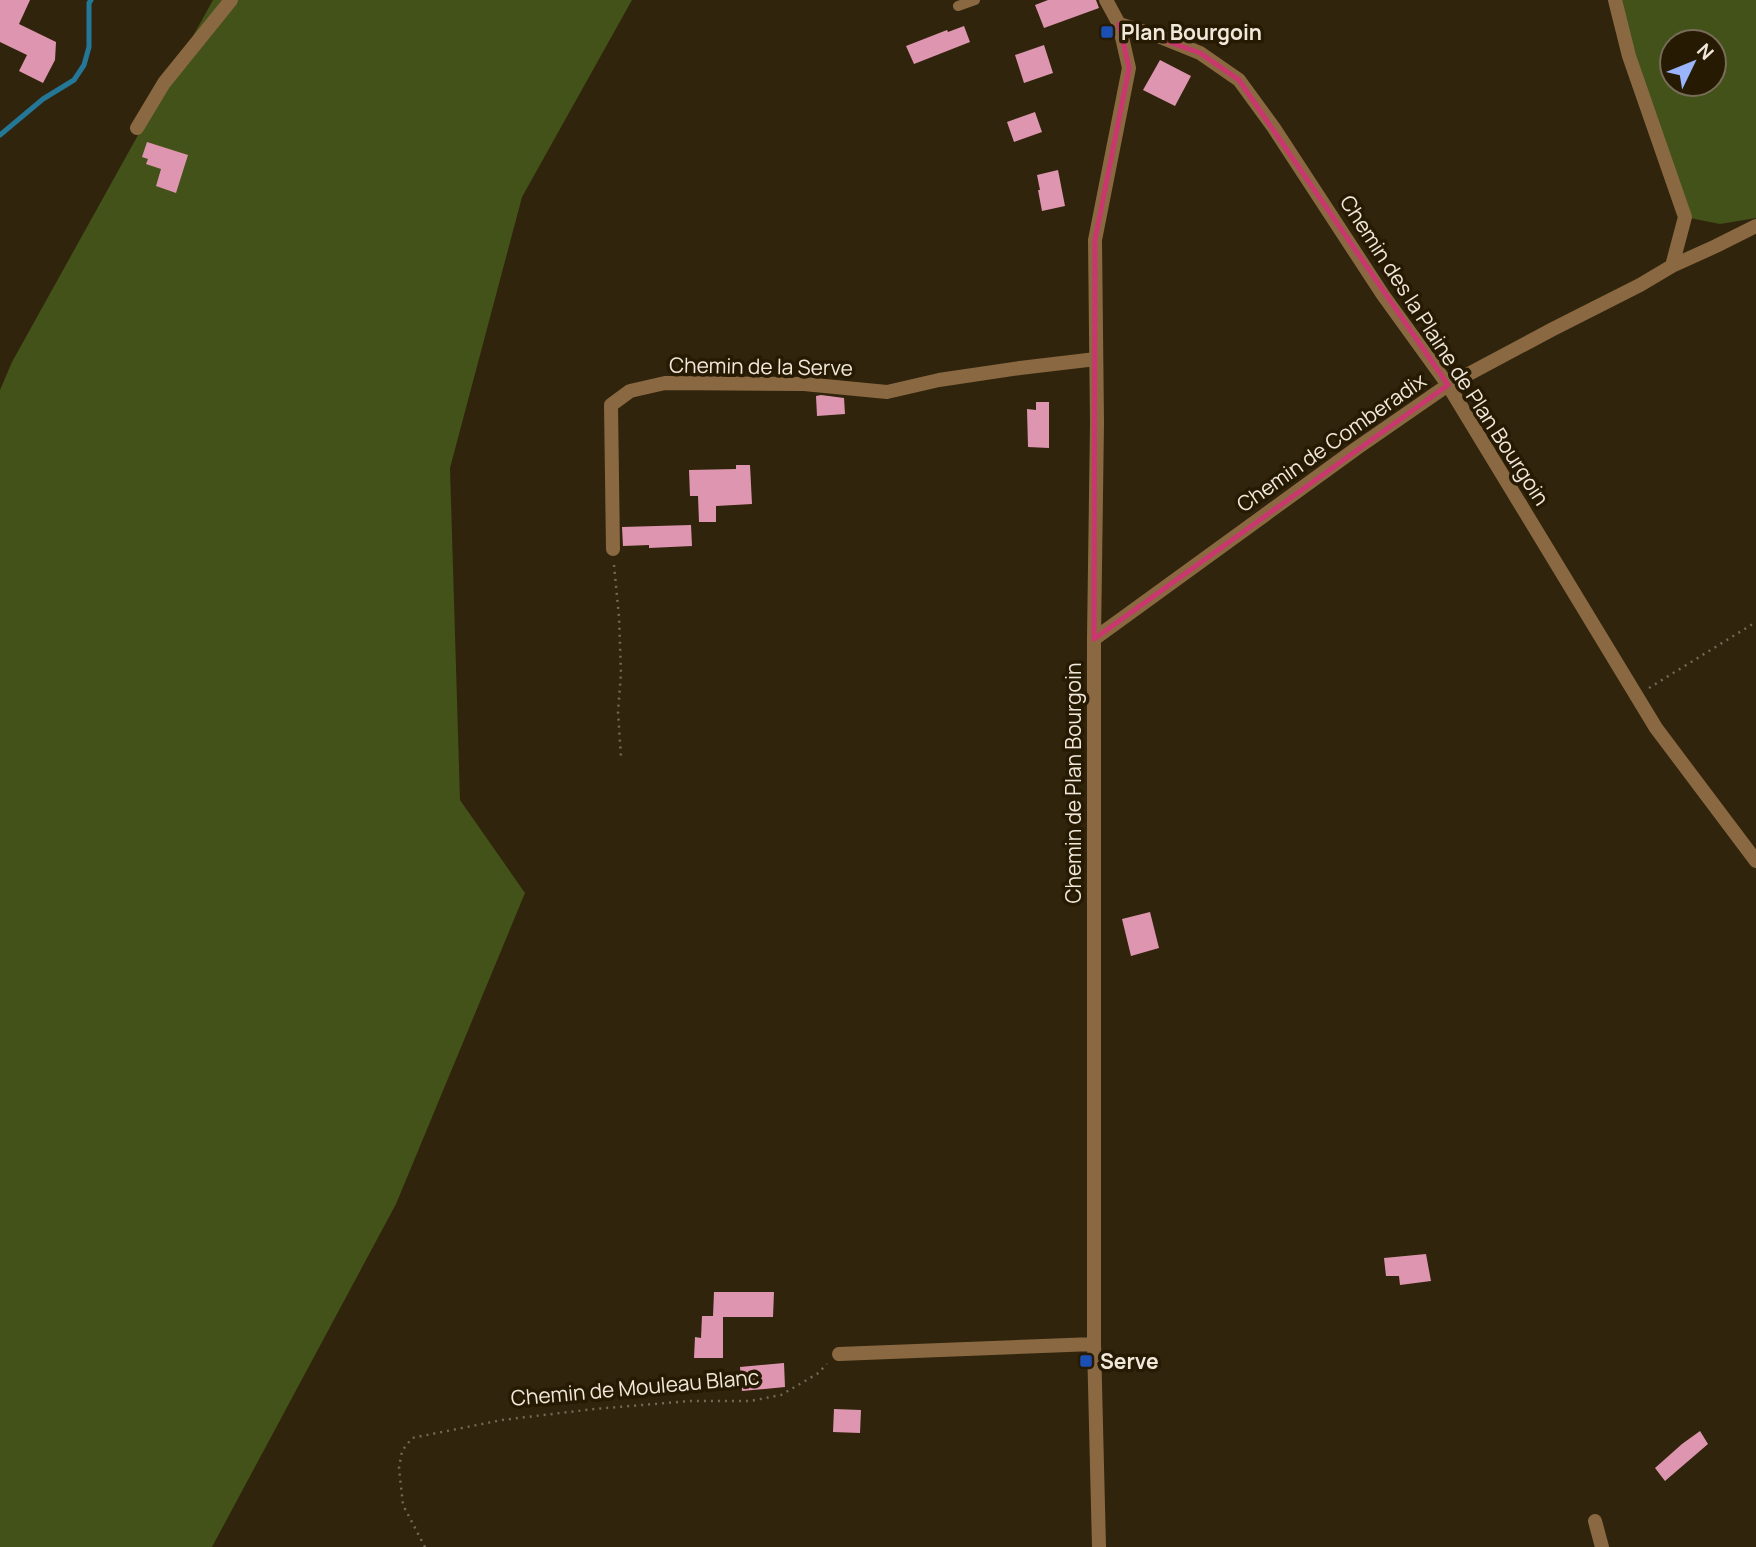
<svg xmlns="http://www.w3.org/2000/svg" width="1756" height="1547" viewBox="0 0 1756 1547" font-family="Manrope,sans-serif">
<rect width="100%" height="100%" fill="#31240c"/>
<!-- green -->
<path fill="#425218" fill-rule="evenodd" d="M213 0H632L522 197 450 468 460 800 525 893 396 1204 212 1547H0V390L12 362Z
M1615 0H1756V218L1720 224 1685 217ZM1672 42H1714V84H1672Z"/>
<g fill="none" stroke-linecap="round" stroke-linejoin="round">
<!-- stream -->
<path stroke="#257798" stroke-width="5" d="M0 135 43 99 74 80 84 65 89 47V3L91 0"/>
</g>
<!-- building -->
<path fill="#de96b0" d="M0 0H30L19 24 56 42 55 60 43 83 19 71 27 55 0 42Z
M1048 0H1096L1099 8 1044 28 1035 5Z
M964 26 970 42 914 64 906 46 947 30 948 32Z
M1044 45 1053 73 1024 83 1015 55Z
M1160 60 1191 76 1175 106 1143 90Z
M1035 112 1042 132 1014 142 1007 122Z
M147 142 188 155 176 193 156 186 161 169 146 164 148 159 142 157Z
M1058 170 1065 206 1042 211 1038 190H1040L1037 175Z
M821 395 844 398 845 414 817 416 816 396Z
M1036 402H1049V448L1028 447 1027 409 1036 410Z
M736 465H750L752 504 716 506V522H699L698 496H690L689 470 736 469Z
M691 525 692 546 649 548V545L623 546 622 527Z
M1150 912 1159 948 1131 956 1122 919Z
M1426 1254 1431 1281 1400 1285 1399 1276H1386L1384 1258Z
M714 1292H774L773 1317H723V1358H694L695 1337 701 1338 702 1316H713Z
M784 1363 785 1387 742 1391 740 1367Z
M834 1409 861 1410 860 1433 833 1432Z
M1700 1431 1708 1444 1665 1481 1655 1468 1682 1444Z"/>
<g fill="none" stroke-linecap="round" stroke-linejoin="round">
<!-- path -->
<path stroke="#756955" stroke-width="2.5" stroke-dasharray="2 5" stroke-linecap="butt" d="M614 565 619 617 621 673 618 712 621 757
M1649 688 1756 622
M425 1547 403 1505 399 1468 402 1451 412 1438 502 1420 594 1409 690 1401H750L781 1395 817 1374 827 1364"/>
<!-- lane -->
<path stroke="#8a6942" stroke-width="10" d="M958 6 975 0"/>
<!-- street -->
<path stroke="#8a6942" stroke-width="14" d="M1615 0 1629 56 1685 217 1672 266
M1119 24 1158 36 1200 53 1239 80 1274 128 1383 295 1448 385 1656 728 1756 861
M137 128 164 83 231 0
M613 549 611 405 630 391 665 383 804 384 887 392 939 380 1020 368 1096 359
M1094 639 1357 448 1448 385 1553 329 1640 285 1672 266 1716 246 1756 226
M839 1354 1094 1344
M1595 1521 1602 1547
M1099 1547 1094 1344V639L1097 423 1095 240 1129 68 1119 24 1106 0"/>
</g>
<!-- marked area -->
<path fill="none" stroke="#c9376e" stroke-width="5" stroke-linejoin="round" d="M1119 24 1200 53 1239 80 1448 385 1094 639 1095 240 1129 68Z"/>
<!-- markers -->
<g fill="#1a4fb4" stroke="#271a03" stroke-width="2.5">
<rect x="1100" y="25" width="14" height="14" rx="3.5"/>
<rect x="1079" y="1354" width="14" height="14" rx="3.5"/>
</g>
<g text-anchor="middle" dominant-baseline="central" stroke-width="7" stroke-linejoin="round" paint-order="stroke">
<!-- poi labels -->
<g font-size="21" font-weight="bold" fill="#f0e8da" stroke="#271a03" text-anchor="start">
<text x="1121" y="32">Plan Bourgoin</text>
<text x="1100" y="1361">Serve</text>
</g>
<!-- street labels -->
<g font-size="21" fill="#f0e8da" stroke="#271a03">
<text transform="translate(1445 350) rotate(57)">Chemin des la Plaine de Plan Bourgoin</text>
<text transform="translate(761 366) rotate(1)">Chemin de la Serve</text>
<text transform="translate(1331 442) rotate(-35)">Chemin de Comberadix</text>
<text transform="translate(1073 783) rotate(-90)">Chemin de Plan Bourgoin</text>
<text transform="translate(635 1387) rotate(-5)">Chemin de Mouleau Blanc</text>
</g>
</g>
<!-- north arrow -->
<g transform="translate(1693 63) rotate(47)"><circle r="33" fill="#271a03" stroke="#776c59" stroke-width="2"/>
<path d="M0-5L12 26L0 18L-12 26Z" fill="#9ab5fd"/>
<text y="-10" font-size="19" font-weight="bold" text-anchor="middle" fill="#f0e8da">N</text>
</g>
</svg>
